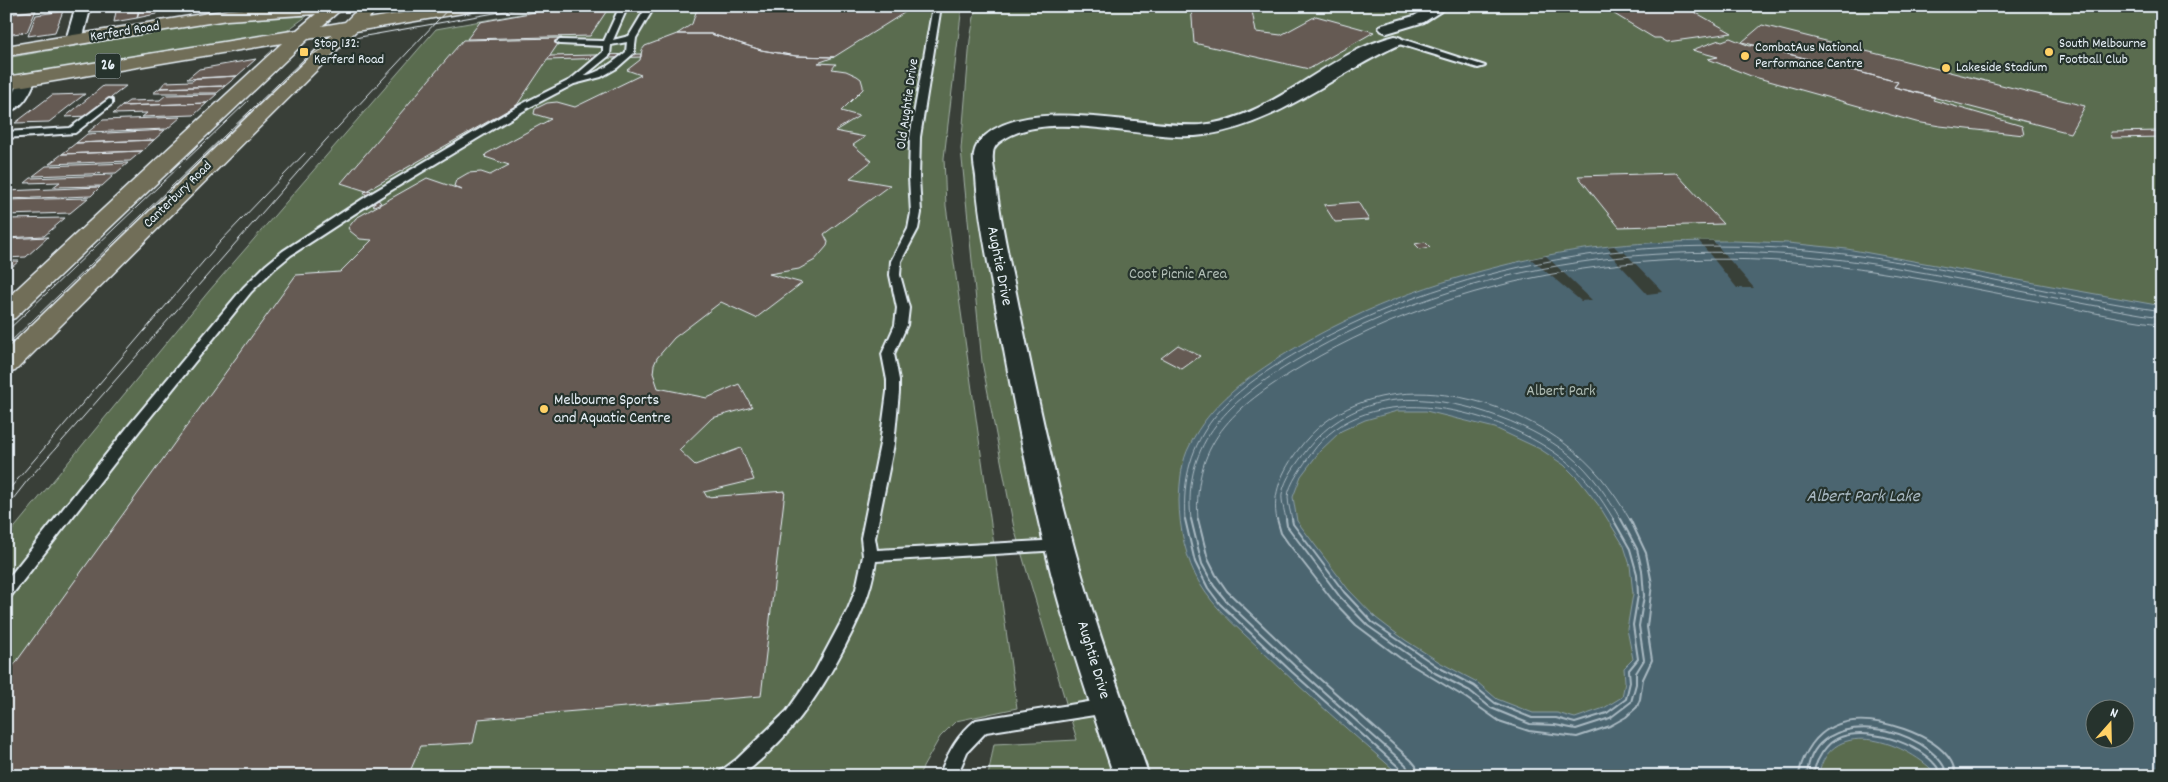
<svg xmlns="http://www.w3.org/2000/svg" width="2168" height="782" viewBox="0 0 2168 782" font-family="Dekko,sans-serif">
<rect width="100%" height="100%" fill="#393f38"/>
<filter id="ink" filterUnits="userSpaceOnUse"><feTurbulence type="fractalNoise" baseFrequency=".02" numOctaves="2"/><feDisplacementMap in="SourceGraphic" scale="10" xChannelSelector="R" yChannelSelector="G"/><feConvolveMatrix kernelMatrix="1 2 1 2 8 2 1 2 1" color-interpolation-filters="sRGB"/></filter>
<g filter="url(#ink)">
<!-- green -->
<path fill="#5a6c4f" stroke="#a1aea4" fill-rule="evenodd" d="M565 6H962L944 158 946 206 1017 708 956 721 940 737 918 776H6V538L209 291 436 29Z
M976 6H2162V776H988L994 744 1077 740 1014 528 982 362 961 149 970 40ZM2096 710H2126V740H2096Z
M307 16 285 32 6 78V58L219 21Z"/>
<!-- water -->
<path fill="#4b6570" stroke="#8a9da6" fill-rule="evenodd" d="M1734 241 1788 243 1847 249 2162 306V776H1938C1910 743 1831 713 1818 776H1401C1353 734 1305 693 1259 648 1238 628 1215 609 1200 584 1186 560 1179 528 1179 500 1180 482 1181 461 1190 445 1209 405 1248 377 1285 354 1368 303 1450 276 1544 256 1606 243 1671 241 1734 241ZM1397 411H1426L1495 428 1540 449 1564 465 1579 480 1600 507 1624 546 1630 565 1633 594 1627 629 1633 659 1624 668 1625 682 1622 697 1604 708 1575 718 1557 713H1533L1497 699 1477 682 1441 663 1405 640 1376 618 1348 589 1297 521 1293 497 1301 476 1320 451 1341 431 1365 420ZM2096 710H2126V740H2096Z"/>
<!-- pier -->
<path fill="#393f38" d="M1699 241H1713L1754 288H1737Z
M1614 246 1620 252H1624L1663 292 1647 294 1609 253 1612 252 1607 247Z
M1546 256 1592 300 1581 301 1531 259Z"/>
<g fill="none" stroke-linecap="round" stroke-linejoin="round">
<!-- shore-far1 -->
<path stroke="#a9b9c2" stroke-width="1" d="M1185 520C1179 433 1228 393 1298 352 1471 253 1672 229 1867 257 1966 271 2063 297 2162 311
M1191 520C1182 440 1232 399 1295 361 1470 257 1682 234 1880 265 1948 276 2014 290 2081 303 2108 308 2135 314 2162 317
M1198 520C1192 438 1240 403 1304 365 1475 264 1685 241 1878 272 1943 282 2007 295 2071 308 2101 314 2131 321 2162 324
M1277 520C1271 494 1283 470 1298 450 1361 364 1488 387 1564 443 1592 463 1613 490 1630 520
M1286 520C1285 512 1281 501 1282 494 1285 478 1297 463 1306 451 1326 423 1361 403 1396 400 1452 395 1526 421 1570 455 1591 472 1608 497 1621 520
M1292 520C1291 513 1288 505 1288 497 1288 485 1304 464 1311 454 1367 373 1502 410 1566 461 1586 476 1601 498 1614 520"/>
<!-- shore -->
<path stroke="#a9b9c2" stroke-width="2" d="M1185 519 1195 562 1208 588 1220 604 1292 672 1402 770 1404 776
M1191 519 1202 564 1214 586 1227 602 1298 669 1406 765 1410 776
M1198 519 1208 559 1216 575 1227 591 1304 665 1411 760 1416 766 1417 776
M1277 519 1281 533 1288 543 1334 602 1356 625 1400 658 1466 698 1499 721 1529 731 1577 737 1610 726 1626 717 1637 707 1640 699 1643 679 1652 660 1647 627 1652 584 1646 553 1630 519
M1286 519 1287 526 1340 597 1368 626 1435 673 1470 691 1491 708 1530 724 1555 725 1576 729 1610 718 1631 702 1636 684V673L1644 660 1639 626 1644 596 1642 570 1637 549 1621 519
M1292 519 1293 524 1344 592 1372 622 1438 667 1474 686 1495 703 1532 718H1556L1575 723 1607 713 1626 699 1630 682 1629 670 1638 659 1633 625 1638 595 1637 574 1630 549 1613 519
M1799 776C1800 764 1805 754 1812 744 1835 713 1872 718 1904 729 1921 735 1941 745 1951 761 1954 766 1955 771 1956 776
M1807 776C1811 701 1933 725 1948 776
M1813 776C1815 761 1826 742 1841 737 1870 726 1931 746 1942 776"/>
</g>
<!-- building -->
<path fill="#655a53" stroke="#e8f1f8" d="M117 6H139L137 18 114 22Z
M141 6H157L156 14 137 18Z
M157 6H177L156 11Z
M568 6H610L590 36 467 39 480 22Z
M702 6H915L834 57 796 56 761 50 711 34H677L692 24 696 12Z
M1191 6H1251L1256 32 1281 35 1316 16 1374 32 1309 69 1194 43Z
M1601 6H1684L1732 33 1667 42 1660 38H1654Z
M36 10 27 32 6 35V24L11 14Z
M63 11 55 32 28 36 36 15Z
M1762 25 2085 106 2070 133 1894 87 1898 82 1742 42Z
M677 34H711L761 50 796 56 834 57 818 63 836 64 832 69 846 71 857 76 861 79 863 86V89L841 111 859 116 835 131 865 137 853 145 872 161 850 178 890 185 824 234 828 242 827 246 815 260 799 269 769 274 802 283 756 318 721 302 674 338 657 358 654 365 653 373 658 388 707 398 739 384 752 407 712 418 679 450 695 465 741 448 754 480 704 492 707 497 785 491 761 696 478 719 473 743 421 746 408 776H6V676L296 275 340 272 372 240 360 239 350 231 348 228 356 218 427 178 462 190 454 186 456 180 468 173 481 172 490 175 509 165 485 157 486 154 551 119 534 114 535 109 547 103 557 102 575 107 641 75 627 70 640 60 642 50 645 46Z
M562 38 517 105 366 191 341 183 463 40Z
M1730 38 1750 46 1753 45 1898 82 1894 87 1935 97 1933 100 2022 126 2024 135 1940 126 1916 122 1751 76 1708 59 1718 57 1692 50 1719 40 1722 41Z
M641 54V57L547 60 550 56Z
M256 59 237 76 187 79 199 69Z
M237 76 225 86 160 88 165 82 192 81 196 78Z
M103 86H126L88 116 65 117Z
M225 86 217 93H153L160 88Z
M85 94 49 122 15 123 52 95Z
M217 94 207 103 122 106 129 101 160 100 166 95Z
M207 103 194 115 142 117 147 113 113 114 122 106Z
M181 117 167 129 88 132 103 120Z
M165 130 154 140 76 143 87 134Z
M2162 131V137L2112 138 2111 132Z
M154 140 142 151 62 154 76 143Z
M142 151 130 161 49 164 62 154Z
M128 163 116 173 33 176 46 166Z
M1676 173 1723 224 1619 227 1578 176Z
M114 175 102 186 53 187 60 182 25 183 31 178Z
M100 187 91 196 6 199V191Z
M370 190 381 203 374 206 364 192Z
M88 198 70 213 6 215 7 200Z
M1358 202 1369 220 1335 222 1324 205Z
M65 218 44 236 6 238V219Z
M48 237 26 257 6 258V239Z
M1425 242 1430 247 1420 249 1415 244Z
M6 261H19L6 272Z
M1178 345 1200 356 1182 369 1161 358Z"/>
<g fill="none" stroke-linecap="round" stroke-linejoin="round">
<!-- lane casing -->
<g stroke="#e8f1f8" stroke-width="4">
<path id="lane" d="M248 6H256L251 9Z
M620 6H628L613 40 629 36 647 6H655L636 38 634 53 617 68 601 77 574 84 528 108 380 197 291 255 274 269 251 292 140 430 11 596 6 598V581L130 424 243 288 266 265 283 251 372 193 522 104 570 80 603 52V46L560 44 556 42 560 40 604 41ZM627 42 626 52C613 63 601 72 584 76L610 55 611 45Z
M933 6H941L920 137 919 177 921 213 918 229 901 261 900 275 909 308 907 325 894 354 899 380V392L894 444 875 538 877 550 1060 540 1065 541 1067 545 1065 549 1060 550 876 561C870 596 861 615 845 646 818 698 788 740 741 776H718L721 771 737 759 787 711 815 671 848 609 856 589 863 556 861 538 880 444 887 392V380L882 354 895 325 897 308 890 275 891 261 908 229 911 213 909 177 910 137Z
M1396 39H1402L1485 66 1478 68 1396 43Z
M109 99 112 100V104L75 133 6 138V132L70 128Z
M1107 699 1113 701 1115 706 1113 711 1107 713 986 732 967 752 957 776H939C948 753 957 735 976 720Z"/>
</g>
<!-- street casing -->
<g stroke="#e8f1f8" stroke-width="4">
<path id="street" d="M76 6H91L82 40 80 43H68L66 40Z
M1431 6H1449L1424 22 1387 33 1382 31 1379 28 1382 25 1414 16Z
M1395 36 1401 38 1403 41 1401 44C1335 73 1278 125 1204 135 1147 143 1049 106 1001 141 996 144 993 149 993 154 992 161 994 169 995 176 999 212 1006 247 1014 283 1035 388 1057 493 1088 596 1106 656 1128 716 1149 776H1114C1094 715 1073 654 1056 592 1029 489 1010 384 991 279 985 245 978 211 976 176 975 169 973 161 974 154 975 147 980 140 985 136 1031 95 1143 129 1201 125 1274 118 1326 53 1395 36Z
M28 74 34 75 36 79C29 94 24 108 6 112V99L12 95 22 75Z"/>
</g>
<!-- primary casing -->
<g stroke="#e8f1f8" stroke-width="3">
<path id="primary" d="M280 6H348L346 10 338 12 322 26 345 22 361 6H379L368 19 443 6H483L481 9 475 11 356 31 15 371 6 373V350L332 35 308 39 15 318 6 321V299L282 43 6 89V77L297 30 316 14 227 20 6 56V46L227 10Z"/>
</g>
<!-- lane -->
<use href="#lane" fill="#26332d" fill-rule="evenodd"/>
<!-- street -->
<use href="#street" fill="#26332d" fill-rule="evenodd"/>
<!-- primary -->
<use href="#primary" fill="#716e59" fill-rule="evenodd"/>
<!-- tram -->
<path stroke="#e8f1f8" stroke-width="1" d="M6 332 248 101
M6 346 305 58 329 46 360 37 534 6
M6 493 220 242 305 153
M6 508 27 481 325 141 451 6"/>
</g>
</g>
<!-- markers -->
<g fill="#ffd166" stroke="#26332d" stroke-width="2">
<rect x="299" y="47" width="10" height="10" rx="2.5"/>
<circle cx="2049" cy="52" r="5"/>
<circle cx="1745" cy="56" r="5"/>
<circle cx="1946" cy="68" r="5"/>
<circle cx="544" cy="409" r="5"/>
</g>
<g text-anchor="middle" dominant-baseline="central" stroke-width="4.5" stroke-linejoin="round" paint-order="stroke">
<!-- far-street labels -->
<g font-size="14" fill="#e8f1f8" stroke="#26332d">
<text transform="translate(125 32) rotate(-9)">Kerferd Road</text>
<text transform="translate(908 104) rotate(-82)">Old Aughtie Drive</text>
<text transform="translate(178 195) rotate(-44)">Canterbury Road</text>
</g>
<!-- far-poi labels -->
<g font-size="14" fill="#e8f1f8" stroke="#26332d" text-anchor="start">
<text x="314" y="44">Stop 132:<tspan x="314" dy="16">Kerferd Road</tspan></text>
<text x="2059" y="44">South Melbourne<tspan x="2059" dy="16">Football Club</tspan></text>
<text x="1755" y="48">CombatAus National<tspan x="1755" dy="16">Performance Centre</tspan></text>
<text x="1956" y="68">Lakeside Stadium</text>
</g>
<!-- shield labels -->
<rect fill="#26332d" stroke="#aeb8bb" stroke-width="1" x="95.5" y="53.5" width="25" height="25" rx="4"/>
<g font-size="15" font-weight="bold" fill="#e8f1f8">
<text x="108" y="66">26</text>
</g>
<!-- street labels -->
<g font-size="16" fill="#e8f1f8" stroke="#26332d">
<text transform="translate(999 266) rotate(79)">Aughtie Drive</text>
<text transform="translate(1093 660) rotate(73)">Aughtie Drive</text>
</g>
<!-- park labels -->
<g font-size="16" fill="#afbcb4" stroke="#26332d">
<text x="1178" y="274">Coot Picnic Area</text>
<text x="1561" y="391">Albert Park</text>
</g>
<!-- poi labels -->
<g font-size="16" fill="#e8f1f8" stroke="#26332d" text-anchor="start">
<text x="554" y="400">Melbourne Sports<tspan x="554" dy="18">and Aquatic Centre</tspan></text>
</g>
<!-- water labels -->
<g font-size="18" font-style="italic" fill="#a9b9c2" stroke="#26332d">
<text x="1863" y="497">Albert Park Lake</text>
</g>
</g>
<!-- margin -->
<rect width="2168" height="782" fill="none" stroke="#26332d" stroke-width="25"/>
<rect x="12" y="12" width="2143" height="757" fill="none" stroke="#e8f1f8" stroke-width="2" filter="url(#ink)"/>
<!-- north arrow -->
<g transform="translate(2110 724) rotate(20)"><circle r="24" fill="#26332d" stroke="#747f7e"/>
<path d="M0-4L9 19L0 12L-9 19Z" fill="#ffd166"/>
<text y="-8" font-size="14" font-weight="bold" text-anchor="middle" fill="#e8f1f8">N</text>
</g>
</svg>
